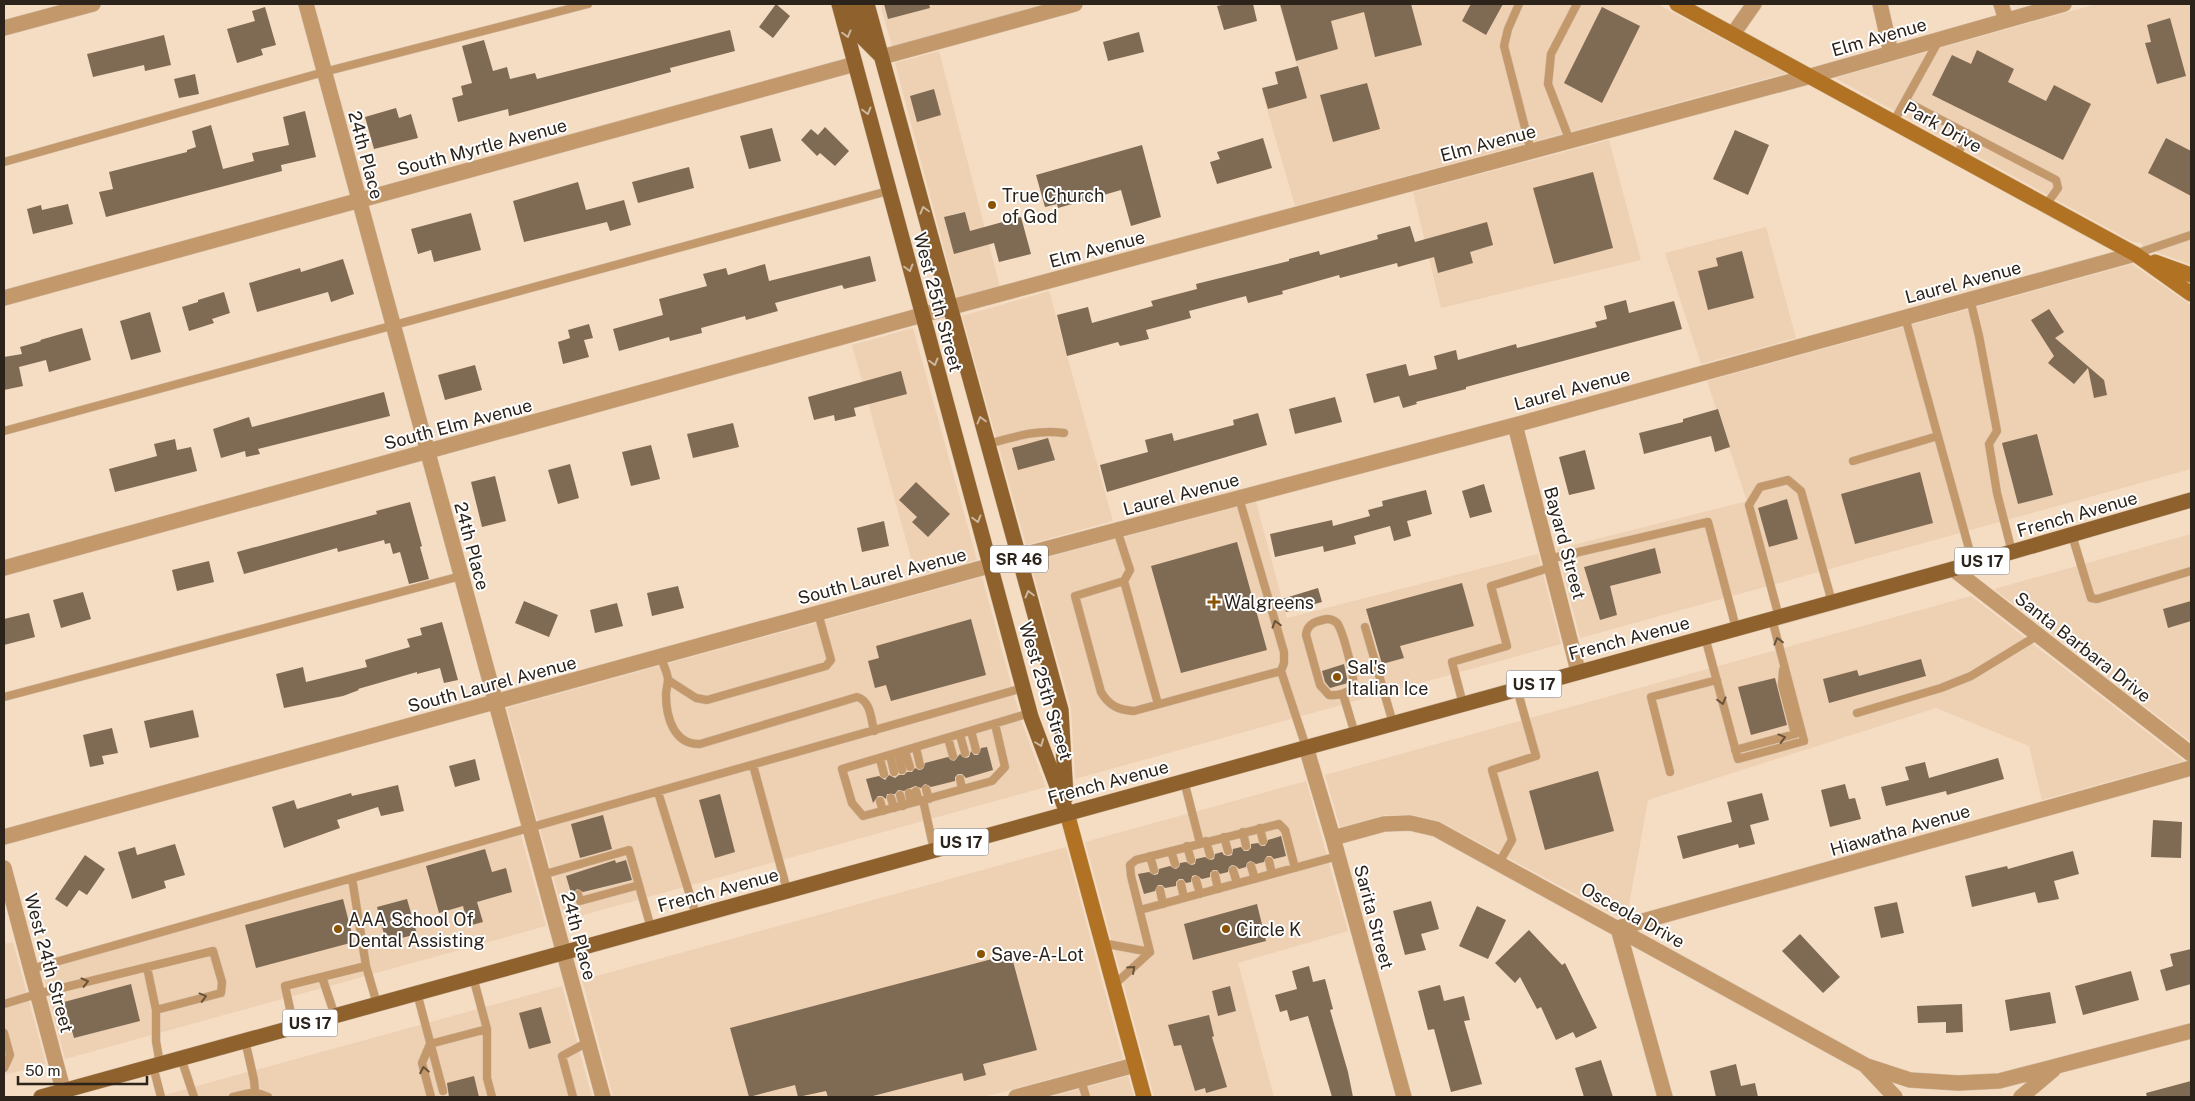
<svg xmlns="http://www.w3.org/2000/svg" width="2195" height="1101" viewBox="0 0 2195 1101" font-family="'Public Sans',sans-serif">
<rect width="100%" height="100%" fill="#f5ddc4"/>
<!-- built -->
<path fill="#eed0b3" d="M880 4H1048L892 46Z
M1279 4H1657L1787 73 1295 206 1262 92 1301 80Z
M2096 4H2191V265L2143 247 2142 243 2133 242 1835 78Z
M939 51 1000 287 957 298 895 63Z
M1609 140 1641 260 1441 308 1413 192Z
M1766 227 1796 338 1701 364 1665 253Z
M2132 264 2191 305V469L1580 638 1557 549 1747 501 1707 381Z
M1049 291 1113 521 1026 545 962 316Z
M913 328 977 560 916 576 852 345Z
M1256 502 1287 618 1538 554 1561 644 1075 779 1071 708 1030 562Z
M2191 534V742L1994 589Z
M982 577 1021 720 1046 787 565 920 507 708Z
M1971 596 2184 761 2042 800 2029 746 1936 708 1648 800 1627 916 1620 918 1439 821 1413 815H1385L1340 827 1325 775Z
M1306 781 1348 931 1238 963 1274 1097H1154L1085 842Z
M519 828 546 926 65 1059 40 964Z
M1066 847 1123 1059 984 1097H613L582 980Z
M13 942 46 1064 4 1075V944Z
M562 986 592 1097H157Z
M1128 1076 1134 1097H1050Z"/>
<!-- building -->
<path fill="#7f6a54" d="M776 4 790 16 773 38 759 27Z
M884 4H929L930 8 888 19Z
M1227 4H1253L1257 21 1224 30 1217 6Z
M1280 4H1411L1422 45 1375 57 1364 12 1331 21 1338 49 1296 61Z
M1471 4H1503L1486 35 1462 21Z
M265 7 276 45 261 49 263 55 237 63 227 29 255 21 252 11Z
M1602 7 1640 26 1602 103 1564 83Z
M2170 18 2186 76 2157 84 2145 43 2151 42 2147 25Z
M730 30 735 51 670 68 671 72 509 116 508 109 458 122 452 98 463 95 461 86 472 83 462 46 484 40 493 71 507 67 510 79 535 73 537 79Z
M1139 32 1144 52 1108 61 1103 42Z
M164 35 171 65 145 71 144 65 93 77 87 54Z
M1977 50 2014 69 2008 82 2046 101 2054 85 2091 104 2063 160 1932 95 1952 55 1971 64Z
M1298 66 1307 98 1268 109 1262 88 1278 84 1275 72Z
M195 74 199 94 179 98 174 79Z
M1367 83 1380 129 1333 142 1320 95Z
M934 89 941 115 917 122 910 96Z
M396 108 399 118 411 114 418 138 374 149 365 117Z
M305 111 316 157 281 165 282 171 106 217 99 192 113 189 109 172 187 152V150L196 147 192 131 211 125 223 169 254 161 252 153 289 145 283 117Z
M825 127 849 151 835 166 820 153 817 156 801 140 811 129 818 135Z
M772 128 781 161 749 169 740 136Z
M1735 130 1769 145 1748 195 1713 179Z
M1263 138 1272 168 1217 184 1210 162 1220 159 1217 152Z
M2166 138 2191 151V196L2148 173Z
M1142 145 1161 217 1131 226 1121 190 1058 208 1057 204 1045 207 1036 175Z
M689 167 694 188 638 203 632 182Z
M1593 172 1613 248 1554 264 1533 188Z
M578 182 586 210 624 200 631 225 610 231 607 222 524 242 513 201Z
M68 204 73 224 33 234 27 209 41 205 42 210Z
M965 212 970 231 1021 217 1031 254 999 262 994 243 954 254 944 217Z
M471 213 481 250 434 262 431 250 418 254 411 229Z
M1487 222 1493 245 1470 252 1473 263 1438 273 1434 257 1398 267 1397 263 1340 278 1339 275 1282 291 1283 294 1248 303 1246 296 1189 311 1191 318 1146 330 1149 339 1120 346 1118 342 1067 356 1057 315 1088 307 1092 323 1153 306 1151 301 1197 289 1196 284 1289 261V259L1319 251 1320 255 1378 239 1377 235 1410 226 1415 242Z
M1742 251 1754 298 1708 310 1698 271 1718 266 1716 258Z
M870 256 876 281 844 289 842 285 775 303 778 311 746 320 745 316 701 328 702 333 670 341 669 337 619 351 613 329 663 315 659 299 707 286 703 274 726 268 728 275 765 264 769 281Z
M343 259 354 294 331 302 328 292 257 312 249 283 300 268 301 272Z
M224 292 230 313 212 319 214 323 189 331 182 307 198 302V300Z
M1626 300 1629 313 1674 301 1682 329 1466 387V389L1416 402 1417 404 1403 408 1399 396 1374 403 1366 374 1406 364 1409 376 1437 369 1434 356 1456 350 1458 360 1516 344 1517 348 1597 327 1595 322 1607 319 1604 306Z
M2049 309 2064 332 2055 338 2104 380 2107 395 2094 398 2088 368 2074 384 2048 363 2054 356 2031 320Z
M150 312 161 352 131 360 120 321Z
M589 324 593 338 584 340 589 357 563 364 558 342 570 338 568 330Z
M82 328 91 360 49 372 46 360 19 367 23 386 4 390V357L22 354 20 347 41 341 40 340Z
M475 365 482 390 445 400 438 375Z
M901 371 907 394 854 408 856 416 835 421 834 415 814 420 808 397Z
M384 392 390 416 258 449 260 454 246 457 245 451 221 458 213 429 249 417 252 427Z
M1335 397 1342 422 1295 434 1289 409Z
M1718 409 1730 447 1715 452 1711 436 1644 454 1639 433 1683 422V419Z
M1258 413 1267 445 1107 492 1100 465 1148 452 1145 440 1172 433 1174 441 1234 425 1233 420Z
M733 423 739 447 693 458 687 434Z
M2037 434 2053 495 2018 504 2002 443Z
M1048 438 1055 460 1018 470 1012 448Z
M175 439 177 450 191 447 197 471 115 492 109 469 157 456 154 444Z
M651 445 660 479 631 486 622 452Z
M1585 450 1595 489 1569 495 1559 457Z
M570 464 579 498 558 504 548 470Z
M1920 472 1933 523 1855 544 1841 494Z
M495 476 506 521 482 527 471 482Z
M916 482 950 514 928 537 912 522 917 517 899 500Z
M1484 484 1492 512 1470 518 1462 491Z
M1426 490 1432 514 1407 521 1411 536 1394 541 1390 526 1354 536 1356 544 1324 552 1323 546 1275 557 1270 534 1332 520 1333 526 1370 516 1368 510 1383 506 1382 501Z
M1787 499 1798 539 1769 547 1758 508Z
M410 502 422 546 420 547 429 579 409 584 400 552 393 554 390 543 385 544 384 540 338 552 337 548 244 574 237 552 377 514 376 511Z
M884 521 889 546 862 552 857 528Z
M1237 542 1267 650 1181 673 1151 566Z
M1655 548 1661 573 1610 586 1617 615 1600 620 1584 567Z
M209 561 214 582 177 591 172 570Z
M1462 583 1474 626 1400 646 1404 658 1382 664 1366 609Z
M678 586 684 608 652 616 647 593Z
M1318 588 1322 602 1286 612 1282 599Z
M83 592 91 619 61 628 53 600Z
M524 601 558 615 549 637 515 623Z
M2191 601V621L2168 628 2163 609Z
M617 603 623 626 595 633 590 610Z
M29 613 35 637 4 645V619Z
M971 619 986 675 891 701 886 685 875 688 868 661 879 658 876 646Z
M442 622 458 680 444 683 440 668 417 674V672L358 689 359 690 343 696 284 708 276 674 303 667 306 682 367 667 365 660 410 647 407 639 422 635 420 628Z
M1921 659 1926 676 1829 703 1823 679 1857 670 1859 676Z
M1344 664 1348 683 1330 688 1325 682 1322 671Z
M1775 678 1787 725 1751 735 1738 687Z
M193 710 199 737 150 748 144 721Z
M112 728 118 753 102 756 104 764 90 767 83 735Z
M987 747 993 770 966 778 962 774H958L955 777V781L931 787 925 784 921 788 915 786 904 791 898 790 895 794H887L886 799 882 796H878L873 803 866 779 879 776 885 780 889 775 895 778 899 775H904L907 772H912L915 768 919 770 923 769 925 763 948 757 954 761 960 754 966 758 969 757 971 751 974 755H978L981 748Z
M1998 758 2004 779 1947 795 1946 791 1886 806 1881 787 1909 780 1905 767 1925 762 1929 778Z
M475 759 480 780 455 787 449 766Z
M1598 771 1614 831 1545 850 1529 791Z
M1845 784 1849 799 1855 798 1861 819 1830 827 1821 790Z
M398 785 404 811 381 816 378 807 337 820 340 828 284 848 272 807 294 800 297 809 351 793 352 796Z
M1762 793 1769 820 1750 825 1755 844 1739 848 1738 844 1683 859 1677 836 1732 822 1727 802Z
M720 794 735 852 715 858 699 800Z
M603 815 612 849 580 858 571 824Z
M2153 820 2182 822 2181 858 2151 857Z
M1281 836 1286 856 1274 859 1271 856H1267L1264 862 1256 864 1250 861 1247 863 1246 867 1239 869 1236 866 1232 865 1229 867 1228 872 1220 874 1217 870H1213L1210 873V877L1202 879 1195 875 1192 876 1191 882 1186 883 1183 879H1179L1176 882V886L1165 888 1162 885H1158L1155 891 1144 894 1138 874 1149 872 1155 875 1158 874 1159 869 1170 866 1176 869 1179 867 1180 863 1186 862 1192 865 1195 864 1196 859 1205 857 1211 860 1214 859 1215 854 1222 852 1224 855 1229 856 1232 855 1233 849 1241 847 1244 851H1248L1251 848V844L1258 843 1261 846H1265L1268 840Z
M175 844 185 875 164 881 166 888 132 899 118 852 135 847 137 855Z
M485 849 492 872 506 868 512 892 477 902 483 922 468 926 463 906 439 913 426 866Z
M2073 851 2079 874 2054 881 2059 899 2038 903 2035 892 1972 907 1965 876 2007 866 2008 869Z
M85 855 105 869 87 895 79 890 67 907 55 899Z
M615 860 616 863 626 860 632 880 583 892 577 889 572 896 566 876Z
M343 899 354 942 256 968 245 925Z
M407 899 417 934 386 942 377 907Z
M1431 901 1439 929 1421 934 1426 950 1405 955 1393 911Z
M1897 902 1904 933 1881 938 1874 907Z
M1257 904 1266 941 1193 960 1184 924Z
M1477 906 1506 920 1488 959 1459 946Z
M1529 930 1562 965 1565 963 1597 1028 1576 1038 1573 1032 1556 1040 1541 1007 1537 1009 1520 977 1515 983 1495 963Z
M1800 934 1840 977 1823 993 1782 951Z
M2191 949V984L2166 991 2160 970 2173 966 2170 954Z
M1011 954 1037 1050 983 1064 986 1075 964 1081 962 1073 869 1097H828L826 1091 798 1097 795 1085 749 1097 730 1028Z
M1309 966 1313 982 1325 979 1333 1009 1330 1010 1348 1072 1353 1097H1332L1308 1016 1290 1021 1287 1010 1280 1012 1275 995 1297 989 1292 971Z
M2131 971 2139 1000 2083 1015 2075 986Z
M131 984 140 1021 74 1038 64 1002Z
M1440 985 1444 1001 1464 996 1470 1020 1464 1021 1482 1084 1451 1092 1434 1029 1428 1030 1418 991Z
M1230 986 1236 1011 1218 1016 1212 991Z
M2050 992 2056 1023 2010 1031 2005 1000Z
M1962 1004 1963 1032 1946 1033V1022L1918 1023 1917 1006Z
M541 1007 551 1043 529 1049 519 1013Z
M1209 1015 1214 1036 1212 1037 1227 1087 1206 1093 1205 1088 1195 1091 1181 1045 1174 1046 1168 1025Z
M1601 1060 1613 1097H1584L1575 1068Z
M1736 1064 1741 1086 1755 1083 1758 1097H1716L1710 1071Z
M474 1076 479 1097H449L447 1083Z
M2191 1081V1097H2147L2146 1093Z"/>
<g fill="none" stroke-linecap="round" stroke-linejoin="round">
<!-- lane casing -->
<g stroke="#d1bca5" stroke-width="9">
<path id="lane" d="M1519 4 1508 29 1504 46 1531 151
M1905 101 2056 180 2058 188 2046 205
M1894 121 1939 40
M1570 141 1548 84 1551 54 1577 4
M1957 156 1967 133
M4 162 324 72 588 4
M2135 254 2191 235
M1970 299 1979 336 1997 431 1989 444 1997 493 2012 552
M1905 317 1973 563
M4 431 888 191
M988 444C1014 437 1037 429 1064 433
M1853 461 1938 436
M1239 498 1284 652V663L1281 671
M1117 530 1130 570 1124 581 1075 596 1101 692C1109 706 1119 710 1134 711L1281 671 1306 747
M2072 535 2091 598 2097 599 2191 571
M1549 559 1708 522 1736 628
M1124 581 1158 704
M1779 617 1749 505 1760 487 1788 480 1801 491 1832 602
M1327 619C1331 619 1334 620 1337 623 1343 631 1356 680 1353 688 1345 694 1338 696 1329 695L1320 685 1306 635C1307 623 1317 621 1327 619Z
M1365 627 1393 723
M1705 637 1738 759 1804 741 1772 619
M661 657C663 664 667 672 668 679 668 684 666 690 666 695 666 717 674 745 700 744L857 697C871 701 871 719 874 731
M668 680 696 698 707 700 826 666 831 660 818 613
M1343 694 1355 734
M4 697 461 576
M1463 704 1452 662 1507 646 1491 586 1552 567
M1857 713 1941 688 1971 676 2038 635
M971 731 976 750
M960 735 965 753
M948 738 953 756
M916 748 920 765
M1735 750 1795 734 1782 685 1783 670
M905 751 910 767
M898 753 902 770
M890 755 894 772
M880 759 884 774
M753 765 787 890
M1670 772 1651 697 1717 680
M960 779 962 789
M1184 781 1200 843
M926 789 929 799
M916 791 919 801
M658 792 696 915
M909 793 911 803
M900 795 903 806
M891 798 894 808
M923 800 992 781 1005 767 995 724
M880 801 883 811
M1260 828 1263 841
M1243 832 1246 846
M1224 837 1228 851
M1206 841 1210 855
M1187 846 1191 860
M934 850 923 800 863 816 852 803 842 769 1030 713
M1171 851 1175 864
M1150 856 1154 870
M1269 861 1272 874
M1499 863 1512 840 1492 770 1536 756 1517 689
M1251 866 1255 879
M1233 870 1237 883
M542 875 629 850 651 928
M1215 875 1218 889
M352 878 366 966 377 1004
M1196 880 1200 894
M1181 884 1184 898
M1160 890 1163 904
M578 894 580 901 639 885
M1140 910 1338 856
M1102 943 1150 952
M1150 952 1131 876 1130 865 1136 860 1279 824 1285 830 1295 868
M147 967 156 1010V1041L160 1064
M31 969 1023 688
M322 977 335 1016
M1114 985 1150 952
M417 993 443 1091
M4 1004 37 994 213 951 222 982 221 993 156 1010
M294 1027 285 986 366 966
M487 1029V1078L492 1097
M4 1033 10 1055 4 1068
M430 1044 487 1029 473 977
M430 1044 422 1063 431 1097
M181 1058 194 1097
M153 1066 161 1097
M1081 1080 1086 1097
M255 1092 268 1097
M233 1097 255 1092 254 1080 245 1040
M573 1097 562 1056 588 1042"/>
</g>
<!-- street casing -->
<g stroke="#d1bca5" stroke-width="16">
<path id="street" d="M306 4 603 1097
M1880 4 1891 53
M2001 4 2006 20
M4 28 93 4
M1733 34 1754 4
M882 57 1075 4
M4 298 855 64
M1515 425 1578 671
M1019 556 1515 425 2135 254
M4 568 922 315 1811 76 2064 4
M1953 569 2191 754
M1306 747 1333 838 1404 1097
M4 837 989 566
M1333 838 1384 824 1410 823 1436 829 1865 1065 1895 1097
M4 868 65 1097
M1867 1066 1910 1080 1958 1083 1999 1081 2191 1031
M1016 1097 1135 1065
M1665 1097 1618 928 2191 768
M2021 1097 2053 1070"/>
</g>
<!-- secondary casing -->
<g stroke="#d1bca5" stroke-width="16">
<path id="secondary" d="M1677 4 2135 254 2191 294
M2155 262 2191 275
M1067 813 1144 1097"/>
</g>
<!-- primary casing -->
<g stroke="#d1bca5" stroke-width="16">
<path id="primary" d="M839 4 1031 717 1067 813
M854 4 863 38 881 56
M867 4 1061 710 1066 797
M41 1097 1953 569 2191 500"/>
</g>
<!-- lane -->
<use href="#lane" stroke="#c3986b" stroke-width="8"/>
<!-- street -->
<use href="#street" stroke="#c3986b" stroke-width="15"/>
<!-- secondary -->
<use href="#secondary" stroke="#b17323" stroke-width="15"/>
<!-- primary -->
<use href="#primary" stroke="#8e612d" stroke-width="15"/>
</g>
<!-- one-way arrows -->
<defs><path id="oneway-chevron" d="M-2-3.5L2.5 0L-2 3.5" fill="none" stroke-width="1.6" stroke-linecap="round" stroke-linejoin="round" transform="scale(1.25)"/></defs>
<g stroke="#ccb8a0">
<use href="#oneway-chevron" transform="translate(847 34) rotate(75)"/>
<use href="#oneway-chevron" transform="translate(867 111) rotate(75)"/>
<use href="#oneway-chevron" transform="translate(924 210) rotate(-105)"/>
<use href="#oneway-chevron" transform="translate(909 268) rotate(75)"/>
<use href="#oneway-chevron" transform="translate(934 362) rotate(75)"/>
<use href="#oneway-chevron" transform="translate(981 420) rotate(-105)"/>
<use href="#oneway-chevron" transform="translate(977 519) rotate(75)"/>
<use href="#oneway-chevron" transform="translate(1029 594) rotate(-105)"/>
<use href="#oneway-chevron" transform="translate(1040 743) rotate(69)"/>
</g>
<g stroke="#68523a">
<use href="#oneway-chevron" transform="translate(1276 624) rotate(-106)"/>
<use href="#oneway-chevron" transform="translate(1778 641) rotate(-105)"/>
<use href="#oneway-chevron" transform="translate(1722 701) rotate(75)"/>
<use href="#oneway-chevron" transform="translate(1782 738) rotate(-15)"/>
<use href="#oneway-chevron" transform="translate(1132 969) rotate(-42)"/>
<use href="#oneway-chevron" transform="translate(85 982) rotate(-14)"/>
<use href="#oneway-chevron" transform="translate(203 997) rotate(-15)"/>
<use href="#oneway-chevron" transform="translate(424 1070) rotate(-101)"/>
</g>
<!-- markers -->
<g fill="#8a5402" stroke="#fff" stroke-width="2">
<circle cx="992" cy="205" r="5"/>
<path d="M1211.5 594.5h5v5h5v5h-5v5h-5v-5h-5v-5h5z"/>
<circle cx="1337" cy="677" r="5"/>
<circle cx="338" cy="929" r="5"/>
<circle cx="1226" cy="929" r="5"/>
<circle cx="981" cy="954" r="5"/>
</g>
<g text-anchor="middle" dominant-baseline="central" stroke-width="4" stroke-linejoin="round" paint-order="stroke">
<!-- shield labels -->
<g fill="#fff" stroke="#6b655f" stroke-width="1">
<rect x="990" y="545.5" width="58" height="27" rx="4"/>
<rect x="1954.5" y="547.5" width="55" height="27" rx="4"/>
<rect x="1506.5" y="670.5" width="55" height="27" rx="4"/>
<rect x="933.5" y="828.5" width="55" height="27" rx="4"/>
<rect x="282.5" y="1009.5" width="55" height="27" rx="4"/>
</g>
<g font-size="16" font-weight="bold" fill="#2c231a">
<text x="1019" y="559">SR 46</text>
<text x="1982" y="561">US 17</text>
<text x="1534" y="684">US 17</text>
<text x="961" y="842">US 17</text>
<text x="310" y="1023">US 17</text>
</g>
<!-- street labels -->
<g font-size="18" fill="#2c231a" stroke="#fff">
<text transform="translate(1879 37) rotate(-16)">Elm Avenue</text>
<text transform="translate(1943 127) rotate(29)">Park Drive</text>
<text transform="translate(1488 143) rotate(-15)">Elm Avenue</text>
<text transform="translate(482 147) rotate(-15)">South Myrtle Avenue</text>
<text transform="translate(366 155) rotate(75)">24th Place</text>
<text transform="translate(1097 249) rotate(-15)">Elm Avenue</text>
<text transform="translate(1963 282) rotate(-15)">Laurel Avenue</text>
<text transform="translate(938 302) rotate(75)">West 25th Street</text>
<text transform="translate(1572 389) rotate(-15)">Laurel Avenue</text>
<text transform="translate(458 424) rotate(-15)">South Elm Avenue</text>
<text transform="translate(1181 494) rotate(-15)">Laurel Avenue</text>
<text transform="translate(2077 514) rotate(-16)">French Avenue</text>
<text transform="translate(1565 543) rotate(75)">Bayard Street</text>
<text transform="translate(472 546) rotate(75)">24th Place</text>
<text transform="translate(882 576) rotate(-15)">South Laurel Avenue</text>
<text transform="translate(1629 638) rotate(-15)">French Avenue</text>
<text transform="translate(2083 647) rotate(38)">Santa Barbara Drive</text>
<text transform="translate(492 684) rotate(-15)">South Laurel Avenue</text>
<text transform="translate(1046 691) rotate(73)">West 25th Street</text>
<text transform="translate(1108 782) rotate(-15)">French Avenue</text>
<text transform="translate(1900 830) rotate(-16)">Hiawatha Avenue</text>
<text transform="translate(718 890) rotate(-15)">French Avenue</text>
<text transform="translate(1633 915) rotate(29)">Osceola Drive</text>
<text transform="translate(1374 917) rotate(75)">Sarita Street</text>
<text transform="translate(579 936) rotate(75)">24th Place</text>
<text transform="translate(49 963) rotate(75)">West 24th Street</text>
</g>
<!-- poi labels -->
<g font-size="18" fill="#2c231a" stroke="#fff" text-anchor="start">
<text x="1002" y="195">True Church<tspan x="1002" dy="21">of God</tspan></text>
<text x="1224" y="602">Walgreens</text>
<text x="1347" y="667">Sal's<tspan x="1347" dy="21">Italian Ice</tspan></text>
<text x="348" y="919">AAA School Of<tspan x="348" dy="21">Dental Assisting</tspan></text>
<text x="1236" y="929">Circle K</text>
<text x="991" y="954">Save-A-Lot</text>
</g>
</g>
<!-- border -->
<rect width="2195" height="1101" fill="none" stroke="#2c231a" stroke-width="10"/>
<!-- scale -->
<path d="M18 1076v8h129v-8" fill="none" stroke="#2c231a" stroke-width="2.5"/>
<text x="25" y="1076" font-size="15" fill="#2c231a" stroke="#ffffff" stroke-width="4" paint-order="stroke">50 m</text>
</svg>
